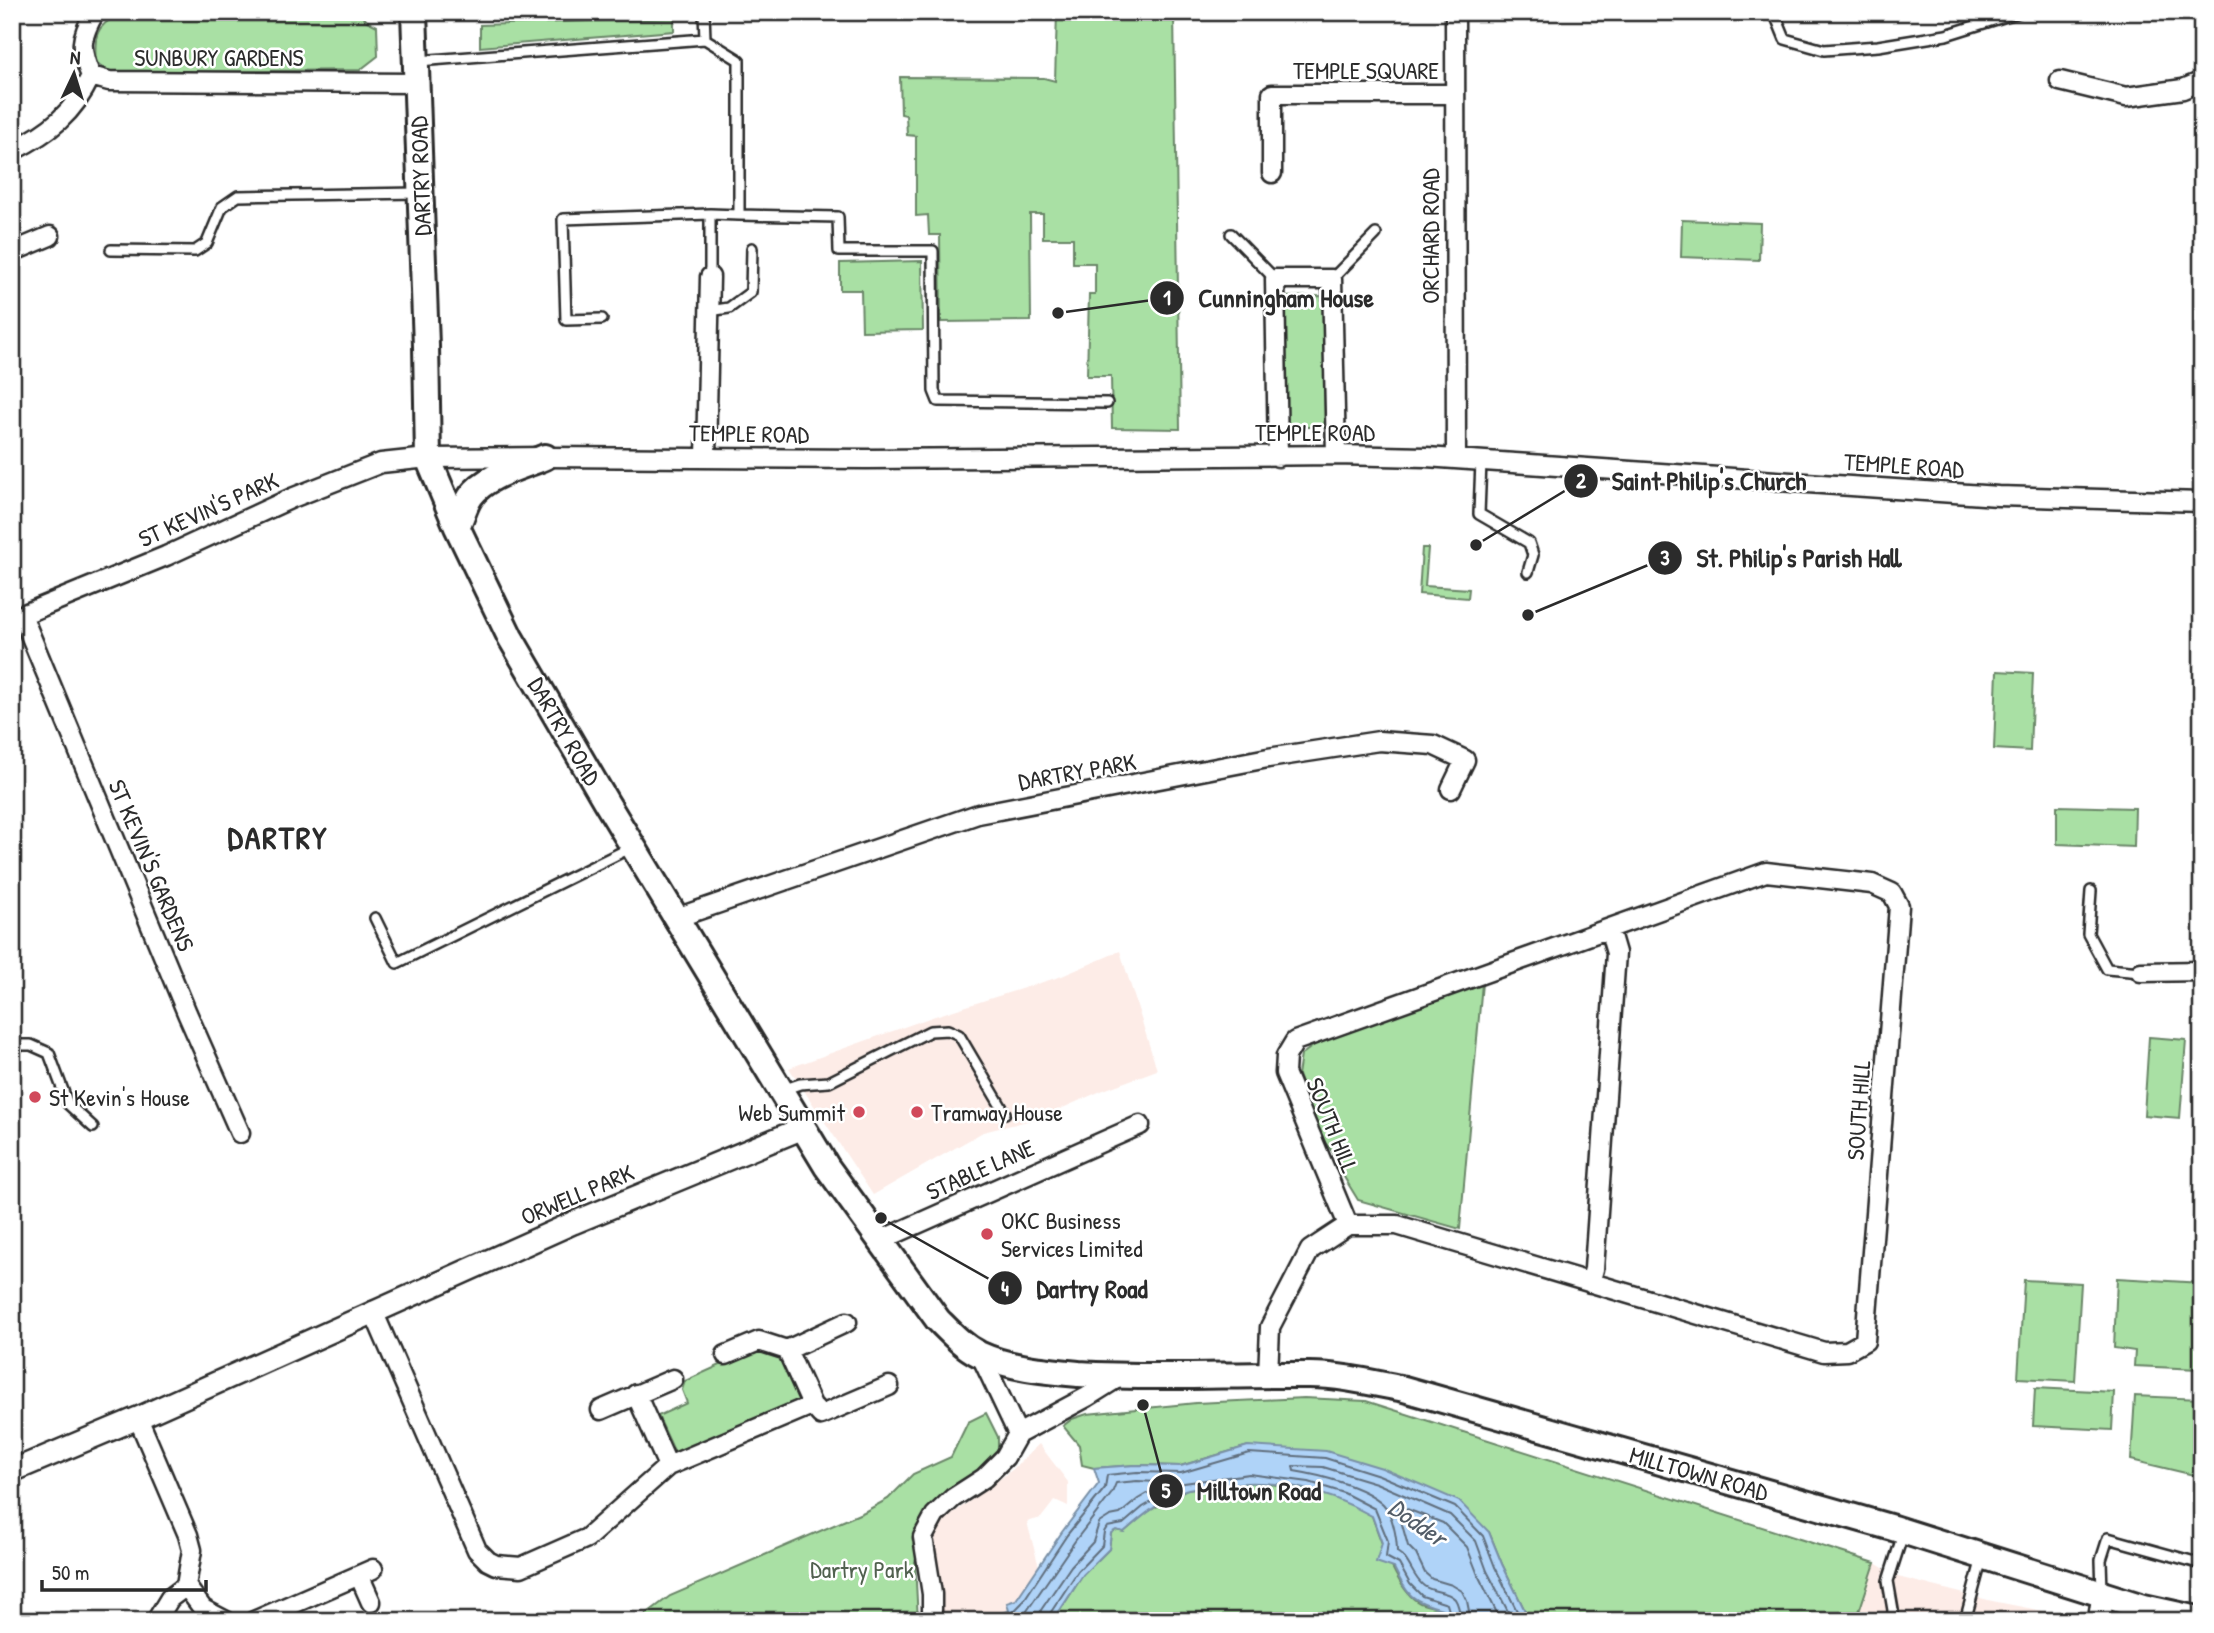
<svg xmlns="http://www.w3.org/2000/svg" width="2214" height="1633" viewBox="0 0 2214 1633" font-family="'Patrick Hand',sans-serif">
<rect width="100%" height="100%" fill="#fff"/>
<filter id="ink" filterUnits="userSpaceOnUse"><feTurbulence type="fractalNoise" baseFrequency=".0143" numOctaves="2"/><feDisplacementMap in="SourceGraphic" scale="14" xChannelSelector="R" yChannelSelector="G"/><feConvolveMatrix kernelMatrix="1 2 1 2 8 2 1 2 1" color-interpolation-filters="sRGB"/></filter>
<g filter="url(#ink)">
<!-- built -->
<path fill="#fdece7" d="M1120 951 1157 1070 1101 1091 1040 1118 983 1132 873 1195 789 1068 932 1017 1062 976Z
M1039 1444 1068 1482V1506L1055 1500 1041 1518 1027 1522 1039 1567 1009 1611 999 1614 1000 1621H938L929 1543 932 1529 1012 1470Z
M1875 1563 1898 1577 1992 1601 2058 1614 2065 1621H1856Z"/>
<!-- green -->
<path fill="#a9e0a4" stroke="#6a8668" stroke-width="2" d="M359 12 367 21 377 26 378 56 360 70 110 73 96 62C94 38 95 25 119 15Z
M1057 12H1174L1180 429 1112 428 1111 376H1087L1089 294H1095V263H1073V238H1043V214H1030L1031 321 941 322 940 235H929L928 215 916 216V136L907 135 906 115 901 114 900 77 1044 78 1055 81Z
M674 18V31L480 47V25Z
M1682 220 1760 223 1759 260 1681 257Z
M922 261 923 330 862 331 861 290H840V263Z
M1323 296 1325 427H1285L1283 297Z
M1422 548H1428L1425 586 1469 589 1468 598 1419 594Z
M1997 671 2033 673 2030 751 1994 749Z
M2057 806 2135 808 2134 847 2057 844Z
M1482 983 1460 1229 1358 1200 1344 1177 1337 1157 1321 1138 1298 1075 1301 1055 1317 1043Z
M2149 1037 2186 1040 2180 1118 2144 1115Z
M2117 1278 2202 1283V1477L2131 1460 2135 1396 2200 1399 2199 1369 2134 1366 2135 1351 2114 1348Z
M2024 1280 2081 1283 2075 1381 2018 1378Z
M758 1348 777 1351 801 1399 675 1453 658 1416 687 1403 682 1390 685 1381Z
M2035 1388 2114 1392 2112 1430 2033 1426Z
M1304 1398 1366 1401 1875 1563 1856 1621H1530L1502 1564 1489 1532 1248 1446 1180 1466 1136 1465 1094 1468 1082 1465 1079 1445 1063 1426 1072 1419 1087 1414 1196 1403Z
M986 1413 998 1437V1452L931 1514 915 1562 918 1621H637L670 1596 864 1512 888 1499 913 1474 951 1457 968 1422Z
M1248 1481 1307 1489 1342 1499 1372 1516C1380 1539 1398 1593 1420 1603 1427 1606 1435 1607 1442 1609L1446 1621H1053L1083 1575 1109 1549 1111 1533 1116 1530 1124 1532 1146 1513 1187 1489Z"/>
<!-- water -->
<path fill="#afd3f8" stroke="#7a90a6" stroke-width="2" d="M1248 1446 1326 1451 1382 1468 1459 1501 1489 1532 1502 1564 1530 1621H1446L1442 1609C1412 1601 1408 1597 1394 1568L1376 1562 1382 1543 1372 1516C1320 1487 1271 1477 1212 1486 1204 1487 1193 1487 1185 1490 1163 1499 1142 1516 1124 1532L1116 1530 1111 1533 1109 1549 1083 1575 1053 1621H1000L998 1614 1009 1611 1007 1603 1016 1600 1062 1532 1099 1483 1094 1468 1136 1465 1181 1466Z"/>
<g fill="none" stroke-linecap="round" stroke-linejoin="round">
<!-- shore -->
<path stroke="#606e7d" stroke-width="2" d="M1006 1621C1010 1615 1017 1608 1022 1603L1067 1535 1105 1488 1107 1475 1137 1472 1181 1473 1249 1453 1325 1458 1379 1475 1455 1507 1483 1536 1495 1567 1522 1621
M1020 1621 1075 1541 1112 1493 1116 1483 1137 1481 1158 1482V1487L1138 1499 1120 1514 1110 1516 1099 1523 1093 1542 1071 1566 1041 1610 1039 1621
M1048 1621 1049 1615 1078 1571 1102 1546 1104 1532 1107 1527 1123 1524 1143 1507 1184 1483 1249 1474 1309 1482 1344 1493 1375 1509 1388 1541 1386 1557 1399 1564 1410 1584 1422 1596 1447 1604 1452 1621
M1461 1621C1460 1614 1459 1605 1455 1599 1447 1590 1433 1593 1424 1586 1411 1576 1411 1560 1397 1552 1397 1539 1393 1514 1383 1504 1364 1486 1319 1475 1294 1471L1293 1466 1323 1467 1376 1483 1450 1515 1476 1541 1487 1571 1513 1621
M1471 1621 1467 1601 1462 1591 1452 1585 1432 1579 1425 1573 1416 1554 1408 1546 1398 1510 1399 1506 1443 1523 1467 1547 1478 1575 1501 1621"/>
<!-- service casing -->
<g stroke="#2b2b2b" stroke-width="14">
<path id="service" d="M704 12 705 39 739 60V215L838 217 839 251H933L934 391 938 401 1107 403
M1774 12 1785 39 1824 50 1878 46 1946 35 2019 12
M418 61 705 39
M1231 234 1275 279
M111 250 195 251 207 243 222 207 238 196 419 193
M710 277V214L739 215
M1332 279 1376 234
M709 311 729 308 751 292 752 248
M602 319 566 320 563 219 710 214
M1481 461 1479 514 1529 543 1533 555 1528 572
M2091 891 2088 934 2107 969 2141 972
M375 918 397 963 632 847
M12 1045H31L49 1053 68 1104 93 1127
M782 1090 800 1084 829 1082 930 1031 948 1030 959 1035 1005 1113
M2102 1592 2101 1560 2108 1538 2202 1564
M1892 1621 1893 1610 1888 1581 1903 1534
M1965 1621 1982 1558"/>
</g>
<!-- minor casing -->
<g stroke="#2b2b2b" stroke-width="23">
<path id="minor" d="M95 12C80 38 79 48 91 76L109 81 417 83
M1455 12 1456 459
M2060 81 2126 97 2183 89 2202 81
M12 151C50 132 73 114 91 76
M1272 173V94H1455
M12 252 50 236
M706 457 710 277
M1278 457 1275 279H1332L1336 455
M22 615 187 1013 240 1133
M12 619 166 556 292 498 381 463 428 458 545 457 867 459 1336 455 1426 457 1998 496 2202 502
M676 918 978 814 1268 758 1379 741 1433 745 1465 760 1451 789
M2141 972 2202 971
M879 1241 1140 1125
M1590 1283 1594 1269 1616 953 1609 929
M373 1311 477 1550 488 1561 496 1565 521 1567 587 1538 668 1466 812 1405
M847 1322 787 1350 812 1405 821 1415 889 1386
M980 1354 1018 1434
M726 1355 759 1341 787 1350
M1268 1376 1270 1327 1310 1250 1348 1225H1397L1824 1352 1847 1351 1865 1341 1899 906 1892 893 1872 884 1766 872 1295 1041 1286 1056 1285 1073 1348 1225
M636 1394 668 1466
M601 1410 673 1379
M138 1418 188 1535 192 1550 186 1586 203 1609 226 1621
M359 1575 371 1602
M156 1621 170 1598 186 1586
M254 1621 373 1569
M932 1621V1594L923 1537 935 1515 953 1498 984 1478 1005 1457 1018 1434 1087 1397 1119 1377"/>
</g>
<!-- tertiary casing -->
<g stroke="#2b2b2b" stroke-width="26">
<path id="tertiary" d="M12 1471 138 1418 573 1223 803 1128
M2099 1621 2103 1595"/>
</g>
<!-- secondary casing -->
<g stroke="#2b2b2b" stroke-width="30">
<path id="secondary" d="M414 12 426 346 428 458 457 527 510 637 606 802 827 1167 938 1320C951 1333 963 1346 979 1354 1009 1368 1046 1371 1079 1374 1155 1379 1232 1374 1309 1375 1341 1375 1373 1383 1404 1389L1893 1528 2143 1607 2202 1620
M457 527C462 517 465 504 471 496 486 475 522 467 545 457"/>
</g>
<!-- service -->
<use href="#service" stroke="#fff" stroke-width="9"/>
<!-- minor -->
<use href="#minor" stroke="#fff" stroke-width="18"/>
<!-- tertiary -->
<use href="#tertiary" stroke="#fff" stroke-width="21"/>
<!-- secondary -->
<use href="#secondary" stroke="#fff" stroke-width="24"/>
</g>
</g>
<!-- markers -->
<g fill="#d1495b" stroke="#fff" stroke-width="2.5">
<circle cx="35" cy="1097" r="7"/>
<circle cx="859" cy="1112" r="7"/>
<circle cx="917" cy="1112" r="7"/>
<circle cx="987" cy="1234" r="7"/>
</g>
<g text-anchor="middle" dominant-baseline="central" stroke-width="5" stroke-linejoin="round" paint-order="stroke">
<!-- street labels -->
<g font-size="24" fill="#2b2b2b" stroke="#fff">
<text x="219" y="57">SUNBURY GARDENS</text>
<text x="1366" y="70">TEMPLE SQUARE</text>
<text transform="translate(420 176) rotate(-92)">DARTRY ROAD</text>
<text transform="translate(1430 236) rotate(-90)">ORCHARD ROAD</text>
<text x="1315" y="432">TEMPLE ROAD</text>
<text transform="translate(749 433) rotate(1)">TEMPLE ROAD</text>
<text transform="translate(1904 465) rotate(4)">TEMPLE ROAD</text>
<text transform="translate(208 509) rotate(-24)">ST KEVIN'S PARK</text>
<text transform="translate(565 731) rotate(60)">DARTRY ROAD</text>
<text transform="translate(1077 771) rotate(-10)">DARTRY PARK</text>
<text transform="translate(152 865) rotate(67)">ST KEVIN'S GARDENS</text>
<text transform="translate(1858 1110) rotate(-86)">SOUTH HILL</text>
<text transform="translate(1333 1125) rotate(68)">SOUTH HILL</text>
<text transform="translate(980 1169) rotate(-24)">STABLE LANE</text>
<text transform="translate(577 1194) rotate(-23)">ORWELL PARK</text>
<text transform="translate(1699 1473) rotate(16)">MILLTOWN ROAD</text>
</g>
<!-- poi labels -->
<g font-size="24" fill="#2b2b2b" stroke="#fff" text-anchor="start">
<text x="49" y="1097">St Kevin's House</text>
<text x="845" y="1112" text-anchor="end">Web Summit</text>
<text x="931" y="1112">Tramway House</text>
<text x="1001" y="1220">OKC Business<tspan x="1001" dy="28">Services Limited</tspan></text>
</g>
<!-- park labels -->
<g font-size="24" fill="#51614f" stroke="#fff">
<text x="862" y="1569">Dartry Park</text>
</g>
<!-- water labels -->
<g font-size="26" font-style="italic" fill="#535d68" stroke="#fff">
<text transform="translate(1418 1522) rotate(35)">Dodder</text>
</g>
<!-- district labels -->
<g font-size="32" font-weight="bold" letter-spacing="2" fill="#2b2b2b" stroke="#fff">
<text x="278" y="837">DARTRY</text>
</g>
</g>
<!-- callouts -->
<path fill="none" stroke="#2b2b2b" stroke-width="2.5" d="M1058 313L1167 298M1476 545L1581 481M1528 615L1665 558M881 1218L1005 1288M1143 1405L1166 1491"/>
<g fill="#2b2b2b" stroke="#fff" stroke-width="2.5">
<circle cx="1058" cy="313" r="7"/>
<circle cx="1476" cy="545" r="7"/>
<circle cx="1528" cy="615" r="7"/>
<circle cx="881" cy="1218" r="7"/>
<circle cx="1143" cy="1405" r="7"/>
<circle cx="1167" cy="298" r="18"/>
<circle cx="1581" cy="481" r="18"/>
<circle cx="1665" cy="558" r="18"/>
<circle cx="1005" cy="1288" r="18"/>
<circle cx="1166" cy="1491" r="18"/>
</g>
<g font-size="21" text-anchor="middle" font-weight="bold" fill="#fff">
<text x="1167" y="305">1</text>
<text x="1581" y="488">2</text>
<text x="1665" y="565">3</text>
<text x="1005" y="1296">4</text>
<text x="1166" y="1498">5</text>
</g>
<g font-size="26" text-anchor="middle" font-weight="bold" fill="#2b2b2b" stroke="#fff" stroke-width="5" stroke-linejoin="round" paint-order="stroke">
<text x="1286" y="307">Cunningham House</text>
<text x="1709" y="490">Saint Philip's Church</text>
<text x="1799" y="567">St. Philip's Parish Hall</text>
<text x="1092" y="1298">Dartry Road</text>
<text x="1259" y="1500">Milltown Road</text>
</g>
<!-- margin -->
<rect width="2214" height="1633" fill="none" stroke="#fff" stroke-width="42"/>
<rect x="21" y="21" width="2172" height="1591" fill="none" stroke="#2b2b2b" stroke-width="2.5" filter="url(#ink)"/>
<!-- north arrow -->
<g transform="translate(74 74) rotate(4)" stroke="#ffffff" stroke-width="5" paint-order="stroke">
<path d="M0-5L12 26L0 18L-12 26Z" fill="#2b2b2b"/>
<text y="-10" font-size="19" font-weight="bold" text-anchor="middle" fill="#2b2b2b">N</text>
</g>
<!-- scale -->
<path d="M42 1580v10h164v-10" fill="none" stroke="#2b2b2b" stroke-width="3.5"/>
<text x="52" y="1580" font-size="21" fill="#2b2b2b" stroke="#ffffff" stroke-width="5" paint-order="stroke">50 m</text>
</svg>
